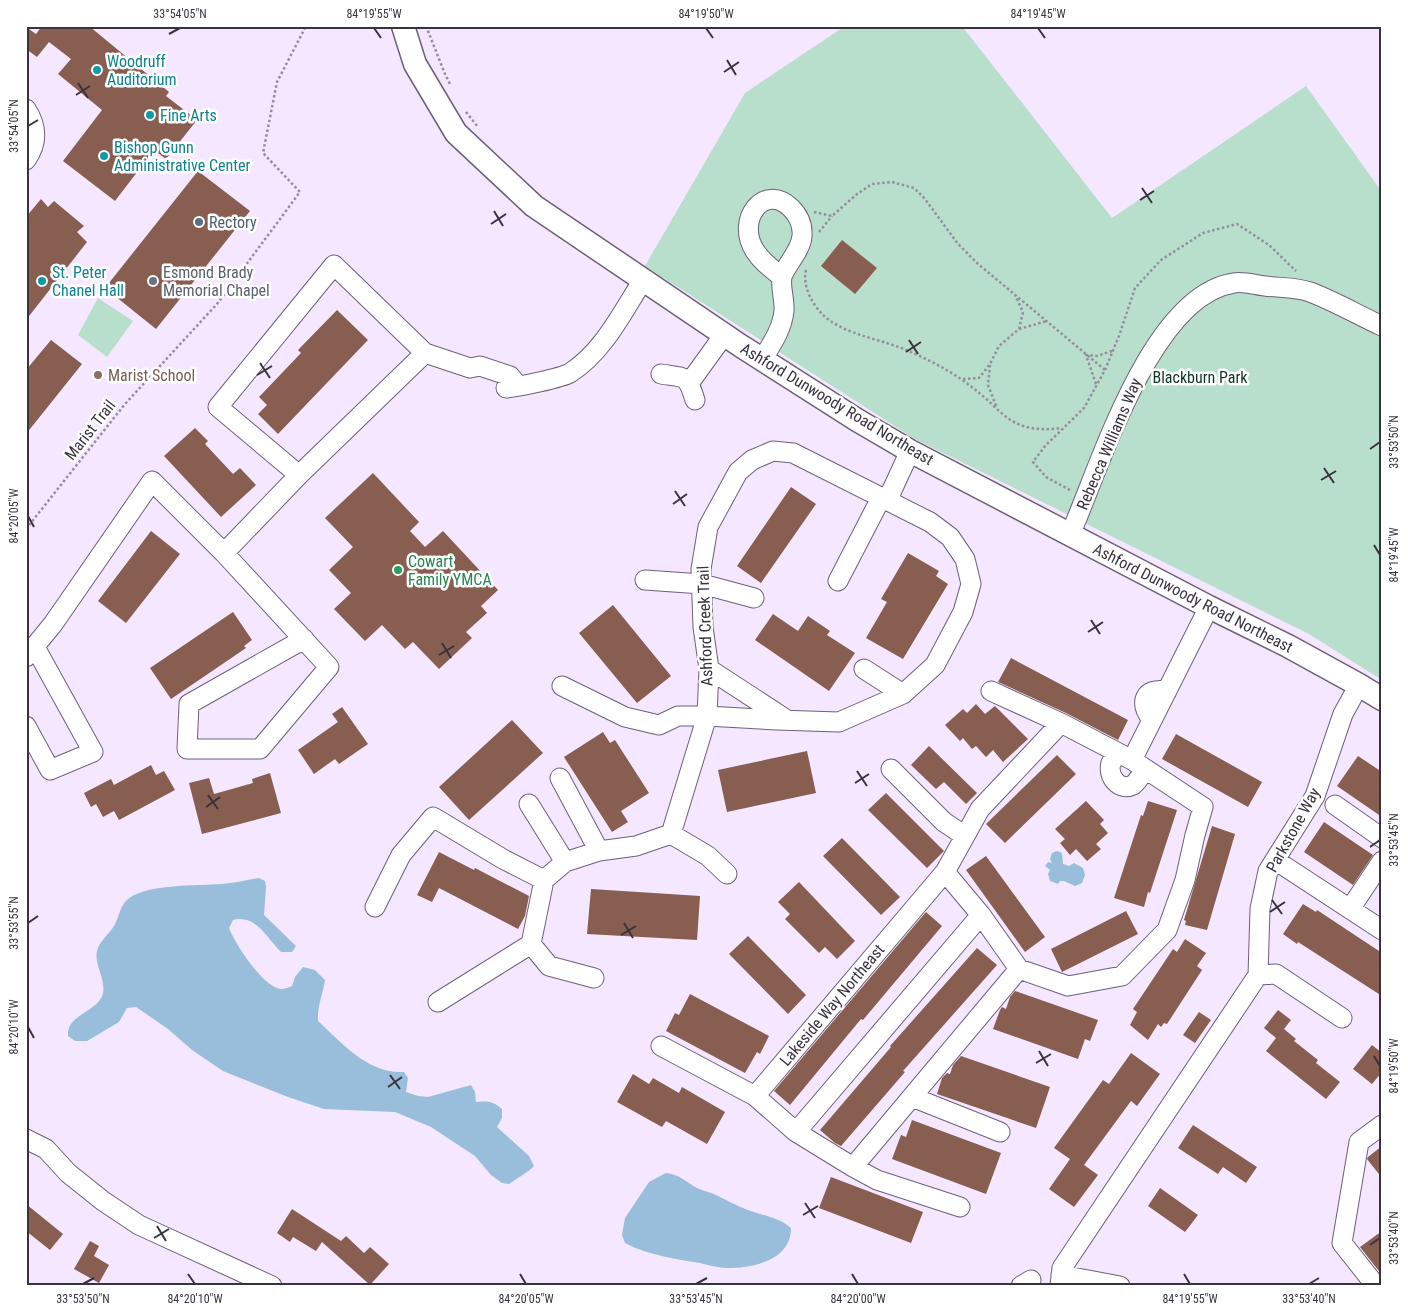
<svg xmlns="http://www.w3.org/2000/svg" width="1408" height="1312" viewBox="0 0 1408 1312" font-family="'Roboto Condensed',sans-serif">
<rect width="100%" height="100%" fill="#f4e7ff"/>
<!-- green -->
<path fill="#b8dfcb" d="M845 26H962L1112 218 1306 86 1382 192V680L1309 634 915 439 645 266 745 93Z
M98 298 133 321 107 357 78 335Z"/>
<!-- water -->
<path fill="#98bedb" d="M1057 851 1062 853 1063 864 1069 866 1074 863 1083 868 1085 875 1082 883 1075 886 1064 881H1060L1058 884 1050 881 1048 874 1050 870 1045 866 1048 862 1052 863 1050 859 1052 853Z
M259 878 265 881 266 887 264 915 296 946 292 952H281C267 938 256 914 233 920L229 928C235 944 263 987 281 989 285 989 289 987 292 986L295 977 303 967 315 970 325 980C323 993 317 1007 318 1021 342 1043 368 1074 404 1072L408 1078 406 1092 418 1096 428 1097 471 1085 475 1092 476 1102C487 1101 493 1101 502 1109V1118L497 1127 529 1156 534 1166C530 1171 516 1179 509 1184L502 1183 491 1175 475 1156 431 1127 395 1112 324 1109 288 1097 223 1071 192 1050 168 1029 136 1007 127 1008 119 1022 87 1041H75L68 1036C66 1014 99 1012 103 993 106 978 92 962 98 948 101 940 109 934 114 926 118 919 120 908 125 902 141 883 199 886 222 884 234 883 247 880 259 878Z
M666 1173C679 1174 686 1182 697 1188 703 1191 710 1192 716 1195 727 1200 737 1206 748 1210 763 1216 778 1217 791 1228 791 1260 754 1268 727 1268 718 1268 709 1265 700 1263 675 1259 648 1255 625 1243L622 1235 625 1218 649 1182Z"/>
<!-- building -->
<path fill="#875e50" d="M42 26H89L169 92 166 96 197 120 166 159 154 150 115 201 63 161 102 110 58 74 71 59 49 42 37 57 26 49V27L36 34Z
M198 171 250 211 156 329 105 288Z
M41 199 48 207 54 201 84 226 77 232 87 242 26 320V217Z
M842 240 877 268 855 294 821 266Z
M337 310 368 340 278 434 258 414 267 405 259 397 301 353 298 350Z
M51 340 82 364 26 434V370Z
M195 428 208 441 205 444 233 474 240 468 256 485 221 517 164 456Z
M373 473 419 522 410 531 425 547 443 531 498 590 481 606 487 613 466 632 472 638 439 669 413 642 405 649 382 625 365 641 334 609 351 593 329 570 353 547 325 518Z
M791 487 816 504 761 583 737 566Z
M151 531 180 554 126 623 98 601Z
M908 553 939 571 936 576 948 584 903 659 866 638 887 602 881 599Z
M613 605 671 676 637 703 579 633Z
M233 612 252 640 244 646 246 648 171 699 150 668Z
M773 614 798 631 808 616 830 631 827 635 855 653 829 691 755 640Z
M1011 658 1128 720 1118 740 1066 713 998 682Z
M976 704 985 714 995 706 1028 739 1003 762 993 750 986 757 976 746 972 749 963 738 960 741 945 725 963 709 967 713Z
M342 707 368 744 339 764 335 759 314 774 298 750 338 722 332 714Z
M512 720 543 753 469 820 439 787Z
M603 732 610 743 615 740 649 793 621 811 628 822 612 832 564 757Z
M1176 734 1262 782 1248 807 1162 759Z
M929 746 977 793 966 804 944 782 936 789 911 765Z
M807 751 816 793 727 812 718 770Z
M1057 755 1076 774 1005 843 986 824Z
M1358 756 1382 772V817L1337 786Z
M151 765 156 775 164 771 175 790 119 820 114 811 103 817 96 804 91 807 84 793 111 779 114 785Z
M270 773 281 813 202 834 189 783 209 778 214 794 253 783 252 779Z
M886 793 944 851 927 868 868 810Z
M1086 801 1104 820 1100 824 1108 833 1096 844 1101 849 1087 861 1076 849 1070 855 1060 843 1065 839 1055 829Z
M1148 801 1177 810 1150 893 1148 892 1144 907 1114 898 1141 815 1143 816Z
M1324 822 1373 855 1353 885 1304 852Z
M1212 826 1235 834 1207 930 1185 925 1186 921 1184 920Z
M842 838 900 897 881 915 823 856Z
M439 852 474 870 475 868 529 896 525 916 518 929 439 888 432 902 417 895Z
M986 856 1045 937 1025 952 966 870Z
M799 882 855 941 837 959 825 947 819 953 785 919 790 914 778 902Z
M591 889 700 896 697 940 587 934Z
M1303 904 1316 912 1317 910 1382 953V996L1298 942 1297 944 1283 934Z
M1126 911 1138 934 1062 972 1051 949Z
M926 912 942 926 863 1020 861 1019 790 1105 774 1091Z
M748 936 806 995 788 1014 729 954Z
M1185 939 1206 953 1197 966 1202 970 1167 1024 1164 1023 1161 1027 1158 1024 1148 1040 1130 1025 1137 1012 1133 1009 1173 949 1177 952Z
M977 948 997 965 903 1071 905 1072 841 1146 835 1143 820 1130 891 1047 890 1046Z
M1015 991 1098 1020 1090 1041 1085 1039 1078 1059 993 1029 1000 1010 1002 1007 1006 1009 1010 997Z
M690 994 769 1036 760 1054 757 1052 745 1073 666 1031 675 1013 679 1015Z
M1278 1010 1291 1020 1284 1029 1296 1039 1294 1041 1318 1060 1316 1063 1340 1082 1326 1099 1266 1051 1276 1038 1264 1028Z
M1199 1012 1211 1020 1195 1043 1183 1035Z
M1372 1045 1382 1053V1072L1372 1084 1353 1069Z
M1131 1053 1160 1074 1137 1106 1131 1101 1084 1165 1098 1175 1074 1207 1049 1189 1070 1159 1054 1148 1103 1080 1109 1084Z
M961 1056 1050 1087 1036 1128 937 1094 942 1078 947 1073 950 1074 953 1065Z
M633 1074 649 1084 653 1078 679 1093 682 1087 725 1112 707 1144 666 1121 662 1127 617 1102Z
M912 1120 1001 1153 986 1194 892 1159 901 1135 906 1137Z
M1193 1125 1257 1167 1246 1183 1223 1167 1218 1174 1178 1148Z
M1382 1146V1178L1367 1159 1368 1157Z
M831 1177 923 1212 911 1243 819 1208Z
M1160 1188 1198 1215 1185 1232 1148 1206Z
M26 1204 63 1234 50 1250 26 1231Z
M292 1209 341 1241 346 1236 364 1253 370 1247 389 1264 370 1285 322 1242 316 1251 293 1237 290 1242 277 1233Z
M1382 1231V1275L1360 1247Z
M90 1241 99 1246 94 1256 109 1265 99 1283 74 1269Z"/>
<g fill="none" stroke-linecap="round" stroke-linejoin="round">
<!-- minor casing -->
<g stroke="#6e6079" stroke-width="21">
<path id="minor" d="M26 109C37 126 38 143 26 160
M425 353 299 475 218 407 334 265 425 353 470 368 480 366 510 376 518 386
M762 360C771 345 782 330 784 311 785 301 780 286 782 277 785 266 801 251 802 236 803 225 798 215 791 208 764 182 735 220 755 251 762 262 772 269 782 277
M661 374C686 378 687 374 695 400
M690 382 724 335
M506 388C518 387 561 378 570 373 603 352 622 313 643 280
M773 451 793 453 930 522 950 537 965 559 971 584 963 612 935 665 903 694 839 722 777 720 707 716 709 669 703 627 701 569 708 527 738 472 752 460Z
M887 501 910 451
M1070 535C1100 467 1151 295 1234 283 1243 281 1255 285 1265 286 1279 288 1296 287 1310 292 1334 301 1358 315 1382 326
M224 553 329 667 260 749H187L189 704 304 639
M645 580 702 584 754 598
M838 581 881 498
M26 657 53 624 152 481 224 553 299 475
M709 669 787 720
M864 669 903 694
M562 686 625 717 659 725 678 716H707L671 834
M991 691 1061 723
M1152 720C1139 703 1143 687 1167 691
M26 726 50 770 93 752 35 647
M1118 753C1116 756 1113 760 1111 763 1107 776 1119 792 1133 785 1138 781 1142 774 1145 769
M1132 760 1209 607
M891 769 944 822 965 836
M560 778 599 851
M529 804 565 862
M1335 805 1382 838
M1275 860 1382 930
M945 872 981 915
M375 907 401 855 433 817 503 859 544 880
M1350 909 1382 861
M1258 975 1276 974 1342 1018
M594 978 549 966 531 944 544 880 565 862 599 851 636 846 671 834 708 856 727 874
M438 1002 531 944
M661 1046 755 1096 796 1132 853 1167 1019 969 1068 986 1122 976 1167 930 1185 880 1195 835 1203 807 1132 760 1061 723 980 809 945 872 755 1096
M912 1097 1000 1132
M796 1132 981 915 1019 969
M26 1139 46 1149 68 1173 103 1201 139 1225 272 1286
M853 1167 877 1180 960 1207
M1061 1275 1120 1286
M1021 1286 1031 1280
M1060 1286 1062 1268 1258 975 1260 909 1268 871 1315 796 1343 714 1359 685
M1376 1286 1342 1243 1359 1142 1382 1125"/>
</g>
<!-- major casing -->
<g stroke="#6e6079" stroke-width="25">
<path id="major" d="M403 26 415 64 456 133 534 206 741 346 857 420 910 451 1209 607 1288 646 1359 685 1382 699"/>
</g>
<!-- path -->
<path stroke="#968c9e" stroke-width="2.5" stroke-dasharray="2.5 2.5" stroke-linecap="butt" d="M426 26 445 74 451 86
M466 112 478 127
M814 212 832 216 857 194 872 184 892 182 914 188 925 199 958 244 977 263 1105 370
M819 232 832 216
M806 270C802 285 812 304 823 315 845 336 885 339 913 353 936 363 959 376 978 392 990 401 1003 417 1016 423 1030 430 1047 430 1061 428
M1019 329 1047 321
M990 365 988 385 997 408
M963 379 979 378 990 364 999 346 1019 329 1023 312 1015 295
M1096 384 1086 355 1097 356 1112 351
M1070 490 1046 477 1033 462 1045 446 1084 408 1094 390 1105 370 1119 336 1135 288 1161 260 1203 233 1237 224 1269 245 1296 271
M26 529 125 404 217 304 300 192 263 153 277 82 306 26"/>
<!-- minor -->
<use href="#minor" stroke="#fff" stroke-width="19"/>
<!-- major -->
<use href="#major" stroke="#fff" stroke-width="22"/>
</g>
<!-- ticks -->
<path fill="none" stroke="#39333e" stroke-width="2" d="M374 28 381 38M706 28 713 38M1038 28 1045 38M169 34 180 28M727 60 736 75M724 72 739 62M78 83 88 98M76 95 90 86M28 126 38 120M1142 188 1152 203M1140 200 1154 191M494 211 503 226M491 224 506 214M909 340 918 354M906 352 921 342M260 363 270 378M257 375 272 366M1370 449 1380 442M1324 468 1334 483M1321 480 1336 471M675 491 685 506M673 504 687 494M28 516 34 527M1374 545 1380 555M1091 620 1100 634M1088 632 1103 622M442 643 451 658M439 655 454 646M857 771 867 786M855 783 869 774M208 795 218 809M206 807 220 797M1370 847 1380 840M1272 900 1282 914M1270 912 1285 902M28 923 38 916M624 923 633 938M621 935 636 926M28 1027 34 1038M1039 1051 1048 1066M1374 1056 1380 1066M1036 1063 1051 1054M390 1075 400 1089M388 1087 402 1077M805 1203 815 1218M803 1215 818 1206M157 1226 166 1241M154 1238 169 1229M1370 1245 1380 1238M188 1274 195 1284M520 1274 526 1284M852 1274 858 1284M1184 1274 1190 1284M83 1284 94 1278M696 1284 707 1278M1309 1284 1319 1278"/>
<!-- markers -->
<g fill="#0f9aa8" stroke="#fff" stroke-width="2">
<circle cx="97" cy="70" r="5"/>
<circle cx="150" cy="115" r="5"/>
<circle cx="104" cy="156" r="5"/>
<circle cx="42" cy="281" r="5"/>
</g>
<circle fill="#5c6f8a" stroke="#fff" stroke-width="2" cx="199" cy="222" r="5"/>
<circle fill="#6b7280" stroke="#fff" stroke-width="2" cx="153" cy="281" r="5"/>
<circle fill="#8d6e63" stroke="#fff" stroke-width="2" cx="98" cy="375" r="5"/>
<circle fill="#2e9e5b" stroke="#fff" stroke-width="2" cx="398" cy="570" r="5"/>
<g text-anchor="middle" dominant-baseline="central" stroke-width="5" stroke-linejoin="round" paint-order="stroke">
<!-- culture labels -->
<g font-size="16" fill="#0d838f" stroke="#fff" text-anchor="start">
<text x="107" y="61">Woodruff<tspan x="107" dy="18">Auditorium</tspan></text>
<text x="160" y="115">Fine Arts</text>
<text x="114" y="147">Bishop Gunn<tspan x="114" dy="18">Administrative Center</tspan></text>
<text x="52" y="272">St. Peter<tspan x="52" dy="18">Chanel Hall</tspan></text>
</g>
<!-- service labels -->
<g font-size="16" fill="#4e5e75" stroke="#fff" text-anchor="start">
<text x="209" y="222">Rectory</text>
</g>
<!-- worship labels -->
<g font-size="16" fill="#5b616d" stroke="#fff" text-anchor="start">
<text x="163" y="272">Esmond Brady<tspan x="163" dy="18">Memorial Chapel</tspan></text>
</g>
<!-- education labels -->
<g font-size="16" fill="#785e54" stroke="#fff" text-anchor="start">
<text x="108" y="375">Marist School</text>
</g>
<!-- park labels -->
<g font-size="16" fill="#0e3524" stroke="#fff">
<text x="1200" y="377">Blackburn Park</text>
</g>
<!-- street labels -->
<g font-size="16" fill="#39333e" stroke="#fff">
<text transform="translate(837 404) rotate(31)">Ashford Dunwoody Road Northeast</text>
<text transform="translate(90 430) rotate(-52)">Marist Trail</text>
<text transform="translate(1109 444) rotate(-67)">Rebecca Williams Way</text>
<text transform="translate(1193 598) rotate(27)">Ashford Dunwoody Road Northeast</text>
<text transform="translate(705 626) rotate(-92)">Ashford Creek Trail</text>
<text transform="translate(1293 830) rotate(-61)">Parkstone Way</text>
<text transform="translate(832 1005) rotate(-50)">Lakeside Way Northeast</text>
</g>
<!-- leisure labels -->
<g font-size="16" fill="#27864d" stroke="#fff" text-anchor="start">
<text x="408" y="561">Cowart<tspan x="408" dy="18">Family YMCA</tspan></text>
</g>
</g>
<!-- border -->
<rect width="1408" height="1312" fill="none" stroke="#ffffff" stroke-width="55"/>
<rect x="28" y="28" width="1352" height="1256" fill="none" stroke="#39333e" stroke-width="2"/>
<g font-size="12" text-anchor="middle" fill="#39333e">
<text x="180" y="18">33°54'05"N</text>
<text x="374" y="18">84°19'55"W</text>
<text x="706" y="18">84°19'50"W</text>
<text x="1038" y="18">84°19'45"W</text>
<text transform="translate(14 126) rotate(-90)" y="4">33°54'05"N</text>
<text transform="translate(1394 442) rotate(-90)" y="4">33°53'50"N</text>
<text transform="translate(14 516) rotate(-90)" y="4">84°20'05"W</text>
<text transform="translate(1394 555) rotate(-90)" y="4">84°19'45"W</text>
<text transform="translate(1394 840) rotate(-90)" y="4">33°53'45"N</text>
<text transform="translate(14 923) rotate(-90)" y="4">33°53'55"N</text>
<text transform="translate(14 1027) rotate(-90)" y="4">84°20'10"W</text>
<text transform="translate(1394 1066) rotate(-90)" y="4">84°19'50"W</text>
<text transform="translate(1394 1238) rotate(-90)" y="4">33°53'40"N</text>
<text x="83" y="1303">33°53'50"N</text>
<text x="195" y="1303">84°20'10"W</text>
<text x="526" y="1303">84°20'05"W</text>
<text x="696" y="1303">33°53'45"N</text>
<text x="858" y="1303">84°20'00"W</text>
<text x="1190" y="1303">84°19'55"W</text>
<text x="1309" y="1303">33°53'40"N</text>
</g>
</svg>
